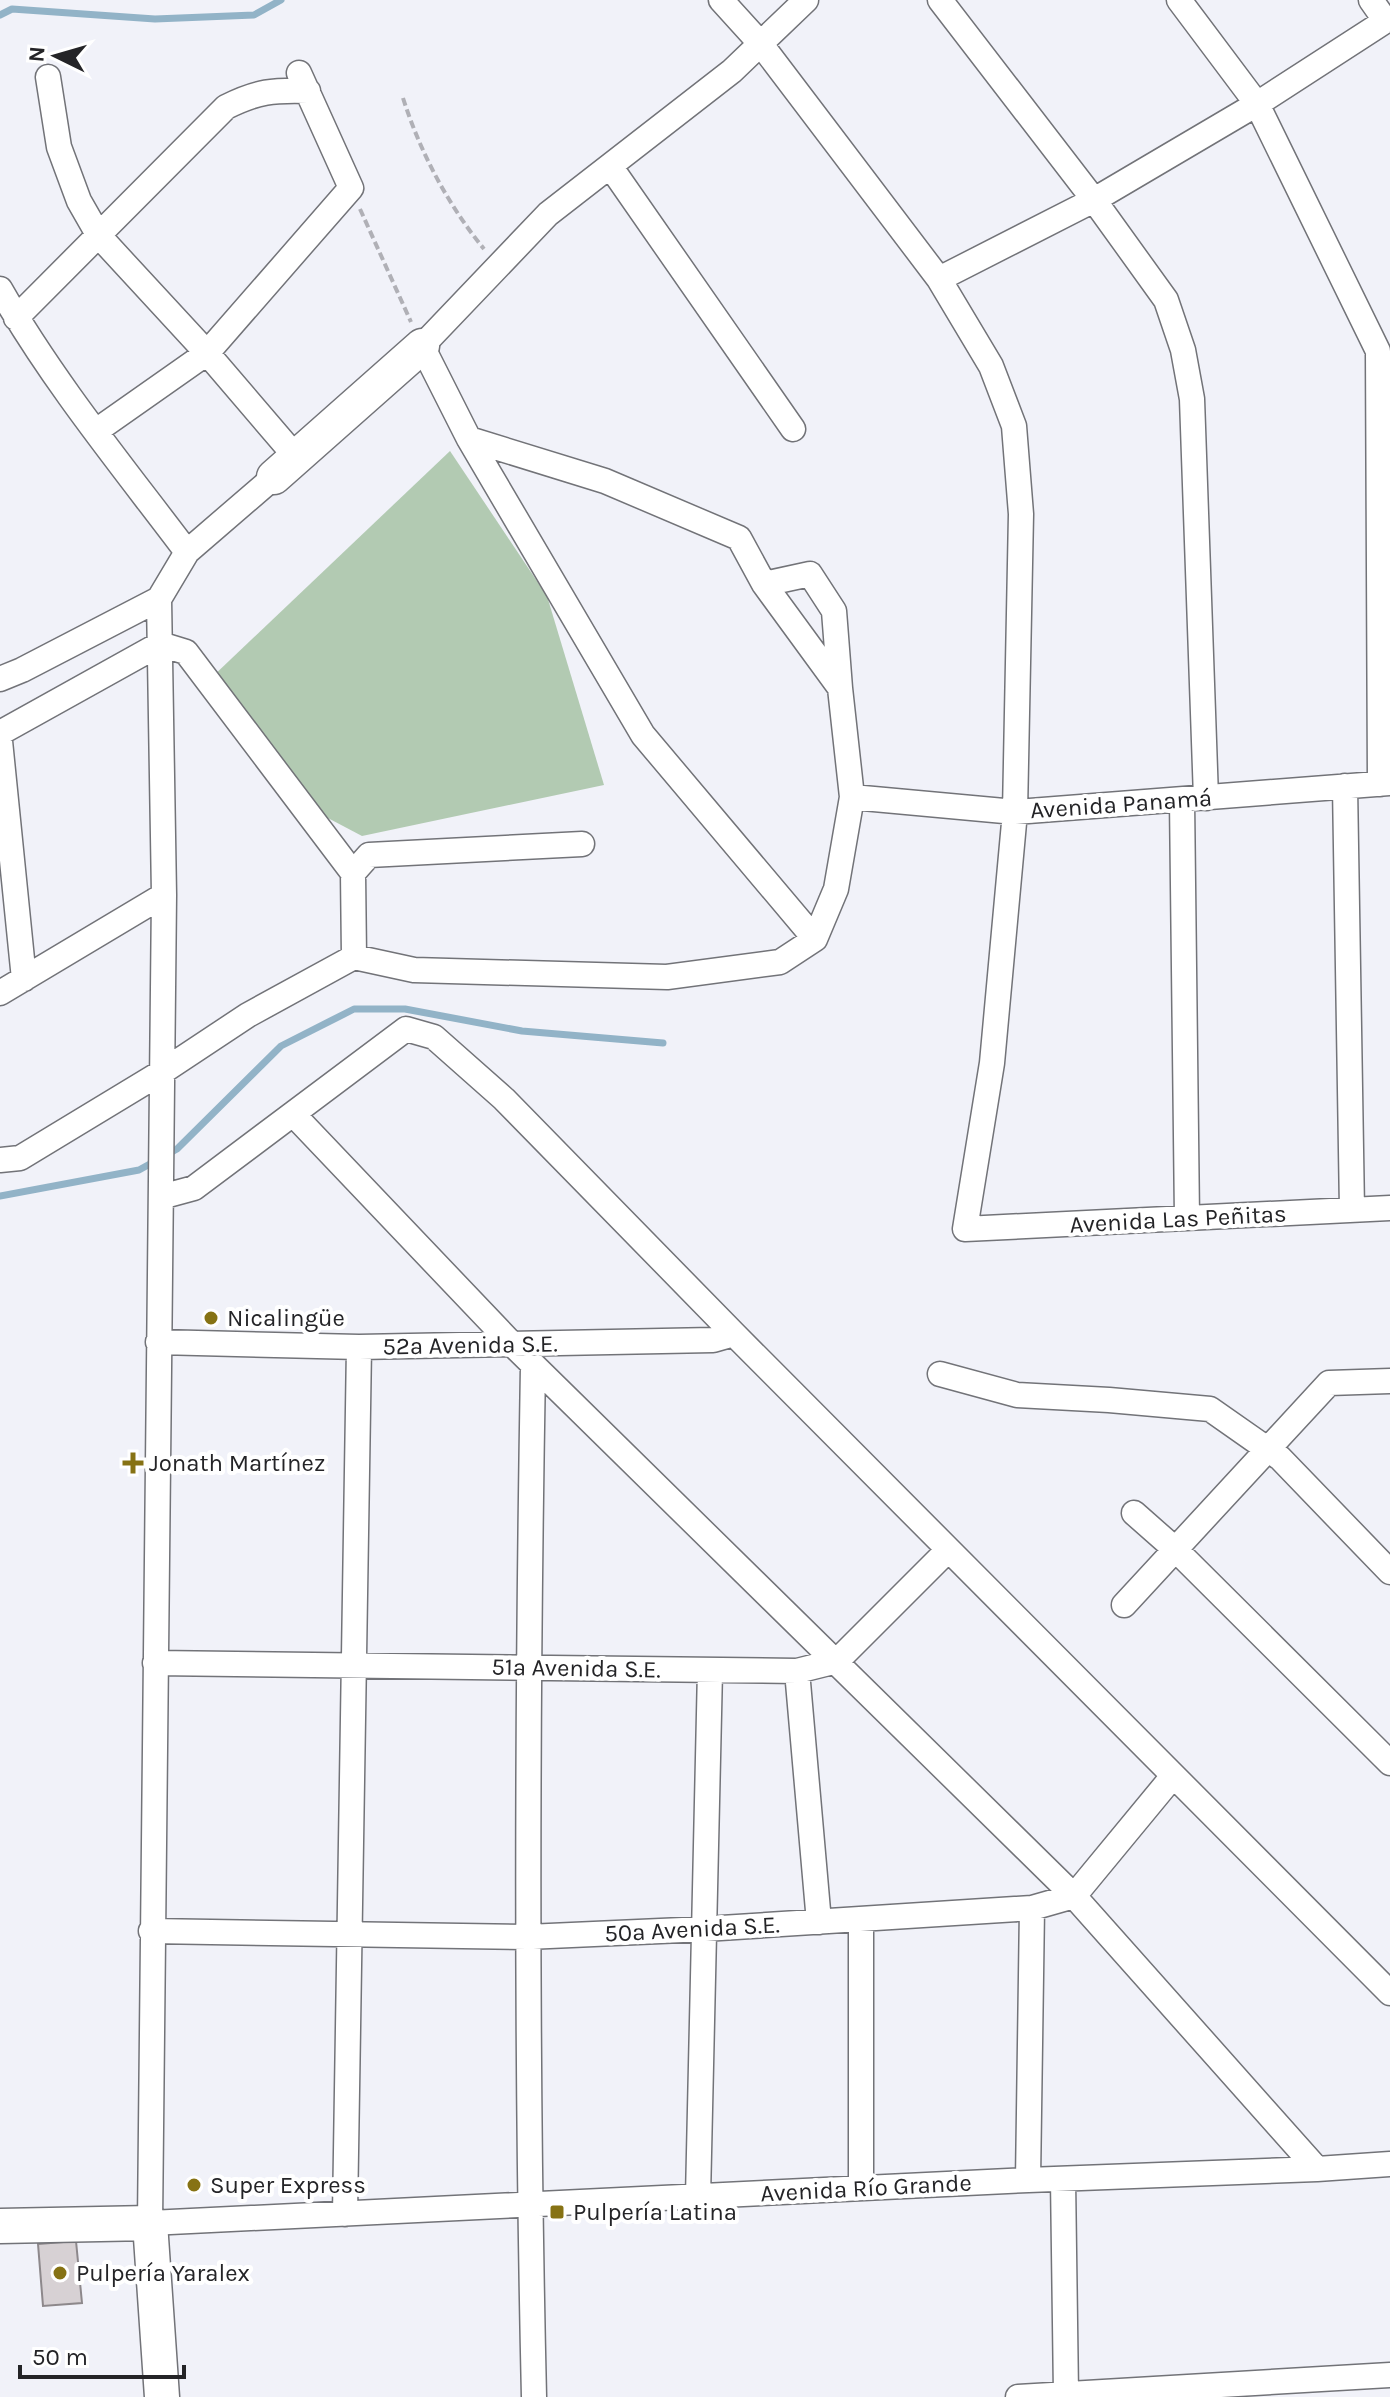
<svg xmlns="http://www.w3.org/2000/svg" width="1390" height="2397" viewBox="0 0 1390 2397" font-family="Karla,sans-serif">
<rect width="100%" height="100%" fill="#f1f2f9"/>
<!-- pitch -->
<path fill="#b2cab2" d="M450 451 547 596 604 785 362 836 307 807 210 679Z"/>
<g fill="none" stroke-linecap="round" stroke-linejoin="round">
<!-- stream -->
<path stroke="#92b3c7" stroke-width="7" d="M0 15 12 9 155 19 254 15 281 0
M0 1196 139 1170 177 1149 281 1046 354 1009H405L522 1031 663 1043"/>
</g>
<!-- building -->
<path fill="#d7d1d4" stroke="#8d888b" stroke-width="2" d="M76 2241 82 2303 43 2306 38 2244Z"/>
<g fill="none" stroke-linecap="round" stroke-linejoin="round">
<!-- street casing -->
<g stroke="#727378" stroke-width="27">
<path id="street" d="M721 0 760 43 939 279 991 366 1014 426 1021 514 1015 812 992 1063 965 1229 1390 1208
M806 0 732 71 548 214 422 346 469 439 643 735 815 939
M940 0 1094 200 1166 300 1183 350 1192 399 1206 798
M1179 0 1257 104 1378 351 1380 784
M1371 0 1385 20
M48 77 59 147 79 201 99 236 207 353 296 457
M610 166 793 429
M939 279 1094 200 1257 104 1390 18
M0 289C53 382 123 467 187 552
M16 318 226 107C258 91 273 90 308 91
M96 431 207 353 351 188 299 73
M274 477 187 552 159 599 164 895 150 2223 1028 2180 1317 2169 1390 2164
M764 584 810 574 834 611 840 688
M0 679 22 670 159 599
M0 733 160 644 186 652 353 873 354 957
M0 741 24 979
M1345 786 1352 1210
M852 797 1015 812 1390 783
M1182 800 1187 1218
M353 873 369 855 582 844
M0 993 164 895
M293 1114 511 1343 1074 1896 1317 2169
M0 1160 20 1158 162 1072 248 1015 354 957 414 970 667 977 780 962 815 939 836 889 852 797 840 688 764 584 739 538 605 481 469 439
M161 1197 194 1188 406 1029 434 1037 504 1099 734 1334 1390 1993
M158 1342 359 1347 713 1340 734 1334
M533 1366C527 1710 526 2053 534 2397
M940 1374 1017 1395 1109 1400 1210 1409 1280 1458 1390 1572
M1134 1513 1176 1550 1390 1763
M1124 1605 1329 1383 1390 1381
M155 1663 797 1671 837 1661 948 1550
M797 1671 819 1922
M861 1920V2188
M151 1931 527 1937 705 1929 1032 1908 1074 1896 1173 1776
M1063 2179 1066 2394
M1028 2180 1032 1908
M698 2197 710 1670
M345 2214 359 1347
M1018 2397 1390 2375"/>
</g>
<!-- secondary casing -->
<g stroke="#727378" stroke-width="37">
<path id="secondary" d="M274 477 422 346
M0 2226 150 2223 162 2397"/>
</g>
<!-- path -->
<path stroke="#b0b0b6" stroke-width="4" stroke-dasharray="8 4" stroke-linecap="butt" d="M403 98C420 152 448 205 484 249
M360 209 411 322"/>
<!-- street -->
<use href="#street" stroke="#fff" stroke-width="24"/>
<!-- secondary -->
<use href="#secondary" stroke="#fff" stroke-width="34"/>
</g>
<!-- markers -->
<g fill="#867214" stroke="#fff" stroke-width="3">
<circle cx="211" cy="1318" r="8"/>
<path d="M129 1451h8v8h8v8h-8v8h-8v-8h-8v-8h8z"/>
<circle cx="194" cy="2185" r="8"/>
<rect x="549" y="2204" width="16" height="16" rx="4"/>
<circle cx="60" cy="2273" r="8"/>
</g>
<g text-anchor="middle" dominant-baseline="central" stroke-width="8" stroke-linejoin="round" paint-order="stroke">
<!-- street labels -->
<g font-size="24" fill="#242427" stroke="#fff">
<text transform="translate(1121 804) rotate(-4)">Avenida Panamá</text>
<text transform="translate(1178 1219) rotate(-3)">Avenida Las Peñitas</text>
<text transform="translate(470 1345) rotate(-1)">52a Avenida S.E.</text>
<text transform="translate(576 1668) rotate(1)">51a Avenida S.E.</text>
<text transform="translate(692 1929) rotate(-3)">50a Avenida S.E.</text>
<text transform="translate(866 2188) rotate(-3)">Avenida Río Grande</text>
</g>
<!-- poi labels -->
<g font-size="24" fill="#242427" stroke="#fff" text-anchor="start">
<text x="227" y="1318">Nicalingüe</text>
<text x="149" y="1463">Jonath Martínez</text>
<text x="210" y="2185">Super Express</text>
<text x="573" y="2212">Pulpería Latina</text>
<text x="76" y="2273">Pulpería Yaralex</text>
</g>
</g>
<!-- north arrow -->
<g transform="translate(56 56) rotate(275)" stroke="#ffffff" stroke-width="6" paint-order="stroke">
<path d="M0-6L14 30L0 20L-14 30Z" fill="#242427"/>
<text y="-12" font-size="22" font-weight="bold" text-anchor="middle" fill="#242427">N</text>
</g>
<!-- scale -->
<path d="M20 2365v12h164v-12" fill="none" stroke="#242427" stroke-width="4"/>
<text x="32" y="2365" font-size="24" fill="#242427" stroke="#ffffff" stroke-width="6" paint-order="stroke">50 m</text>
</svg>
